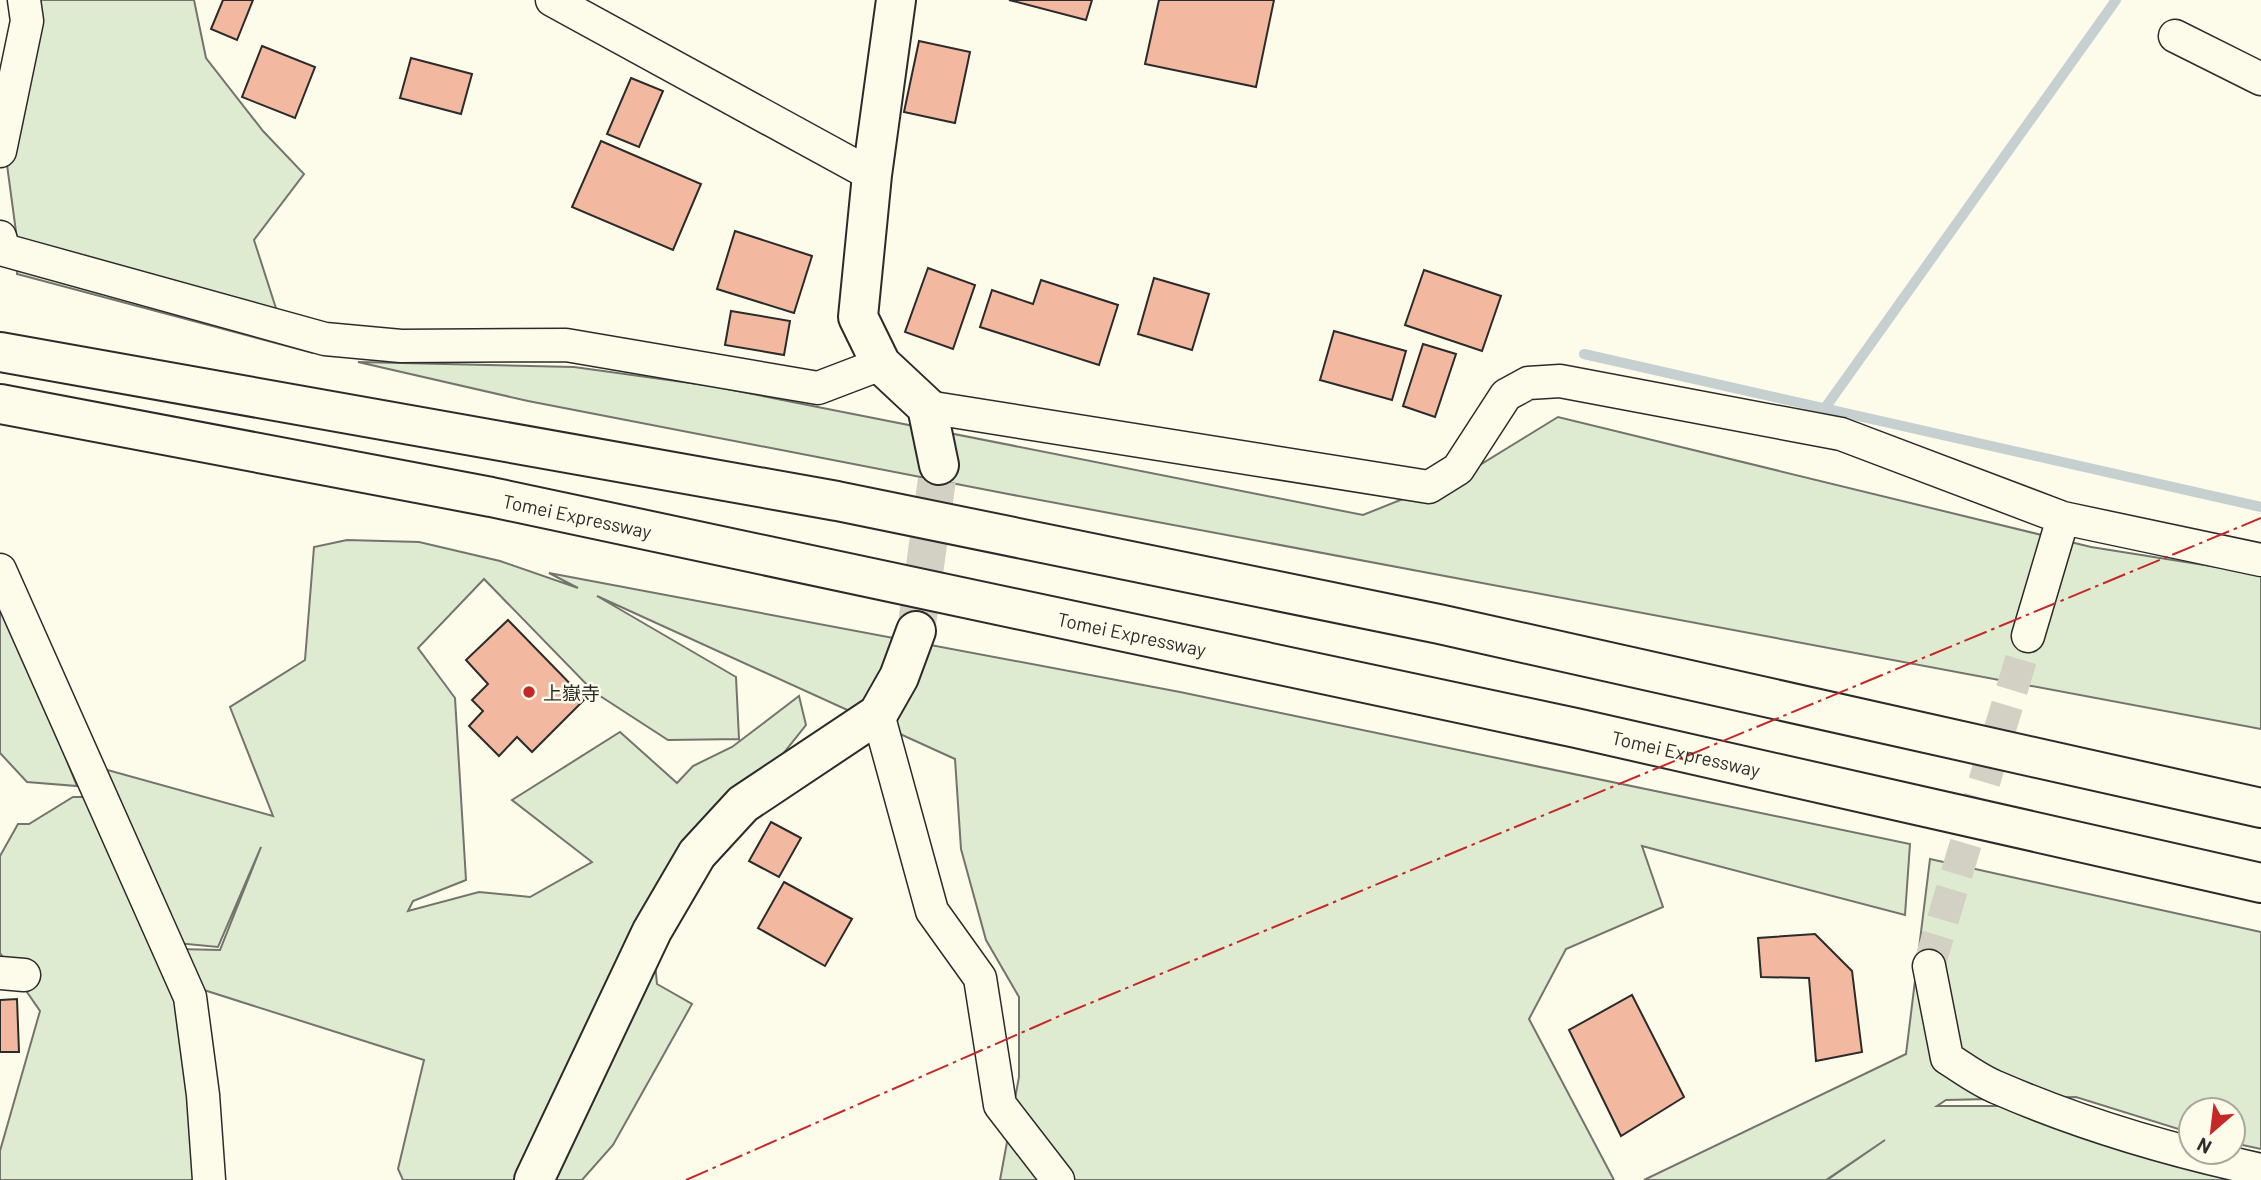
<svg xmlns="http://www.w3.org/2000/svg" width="2261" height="1180" viewBox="0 0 2261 1180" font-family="Barlow,'Noto Sans JP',sans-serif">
<rect width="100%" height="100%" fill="#fdfbea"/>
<!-- green -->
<path fill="#deebd1" stroke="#74746e" stroke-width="2" fill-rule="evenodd" d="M20 0H194L206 58 263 131 304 174 254 240 282 327 313 353 17 274 19 254 3 135Z
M358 362 574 367 712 386 1363 515 1465 474 1558 417 2091 547 2261 574V729L1008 494 528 401Z
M347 540 419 542 500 561 578 588 549 573 1180 692 1910 844 1905 915 1642 846 1663 907 1566 949 1529 1019 1614 1180H1000L1019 1077V997L986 940 961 849 955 759 597 596 736 677 739 739 668 740 594 692 484 579 418 648 455 698 466 880 413 901 408 911 479 892 530 897 592 862 512 800 620 732 677 783 693 766 732 747 799 696 806 725 743 804 652 931 657 984 692 1004 613 1145 582 1180H403L398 1169 424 1060 185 984 195 1180H0V1151L40 1011 0 953V856L18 824H29L73 797H100L86 764 273 816 230 707 305 660 314 547ZM261 847 220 950 177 949 166 942 218 947Z
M0 595 77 786 27 782 0 753Z
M1930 859 2261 932V1149L2233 1143V1110H2191V1133L2076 1097 1946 1100 1937 1106H2046L2261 1180H1827L1885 1140 1826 1180H1644L1906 1054Z"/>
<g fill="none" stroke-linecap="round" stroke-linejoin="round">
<!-- stream -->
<path stroke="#c7d0d0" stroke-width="10" d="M1584 354 2261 507
M1825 408 2116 0"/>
</g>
<!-- building -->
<path fill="#f2b8a0" stroke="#2b2b2b" stroke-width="2" d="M223 0H253L237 40 211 29Z
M1009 0H1092L1086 20Z
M1159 0H1274L1256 87 1145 64Z
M919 41 970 52 955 123 904 112Z
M262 46 315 67 295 118 242 97Z
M411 58 472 74 461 114 400 98Z
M631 78 663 91 639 147 607 134Z
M601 141 701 184 673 250 572 207Z
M735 231 812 256 794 313 717 289Z
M928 268 975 285 953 349 905 332Z
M1424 270 1501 296 1482 351 1405 325Z
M1154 278 1209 294 1192 350 1138 334Z
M1041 280 1118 305 1099 365 980 327 992 290 1033 304Z
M731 311 790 321 784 355 725 345Z
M1334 331 1406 351 1392 400 1320 380Z
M1423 344 1456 354 1435 417 1403 406Z
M508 620 585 699 532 752 517 737 499 756 469 726 483 711 472 700 488 684 466 660Z
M771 822 801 838 779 877 749 861Z
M784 882 852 919 825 966 758 928Z
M1815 934 1852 971 1862 1052 1816 1061 1809 978 1761 977 1758 938Z
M1632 995 1684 1097 1621 1136 1569 1030Z
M17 999 19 1052H0V1000Z"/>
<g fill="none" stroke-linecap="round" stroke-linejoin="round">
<!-- minor-tunnel -->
<path stroke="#d3d1c4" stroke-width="32" stroke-dasharray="32 16" stroke-linecap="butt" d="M1929 966 2028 636"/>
<!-- tertiary-tunnel -->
<path stroke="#d3d1c4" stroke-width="38" stroke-dasharray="38 19" stroke-linecap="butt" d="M916 631 939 465"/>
<!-- minor casing -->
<g stroke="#2b2b2b" stroke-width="35">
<path id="minor" d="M552 0 872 175
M2175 36 2261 79
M0 151 27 21 24 0
M0 237 4 250 325 339 401 346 566 345 818 388 881 364
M927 407 1429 487 1458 469 1506 395 1528 383 1560 381 1841 434 2063 518 2261 560
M0 570 190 997 203 1095 209 1180
M2028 636 2063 518
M878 714 932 911 980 978 1000 1105 1058 1180
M1929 966 1947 1058C1963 1068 1980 1081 1998 1088 2081 1124 2173 1151 2261 1170
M0 973 24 975"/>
</g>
<!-- tertiary casing -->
<g stroke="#2b2b2b" stroke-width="42">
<path id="tertiary" d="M896 0 872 175 858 317 881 364 927 407 939 465
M534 1180 652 931 697 854 743 804 878 714 899 677 916 631"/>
</g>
<!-- motorway casing -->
<g stroke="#2b2b2b" stroke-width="42">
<g id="motorway">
<path d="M0 352 837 501 1439 624 2261 808"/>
<path id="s1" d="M0 404 491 497 1576 728 2261 883"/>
</g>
</g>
<!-- minor -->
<use href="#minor" stroke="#fdfbea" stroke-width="32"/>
<!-- tertiary -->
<use href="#tertiary" stroke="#fdfbea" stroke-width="38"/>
<!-- motorway -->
<use href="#motorway" stroke="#fdfbea" stroke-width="38"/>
<!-- power -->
<path stroke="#c62828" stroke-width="2" stroke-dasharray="24 5 3.5 5" stroke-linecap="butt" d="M686 1180 1064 1014 2261 518"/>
</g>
<!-- markers -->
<circle fill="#c62828" stroke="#fdfbea" stroke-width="2.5" cx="529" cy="692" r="7"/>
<g text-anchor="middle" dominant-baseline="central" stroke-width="5" stroke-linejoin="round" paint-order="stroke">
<!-- street labels -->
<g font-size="19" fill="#2b2b2b" stroke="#fdfbea">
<text stroke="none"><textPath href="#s1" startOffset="588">Tomei Expressway</textPath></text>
<text stroke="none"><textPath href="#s1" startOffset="1155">Tomei Expressway</textPath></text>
<text stroke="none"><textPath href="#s1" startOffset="1722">Tomei Expressway</textPath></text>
</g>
<!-- poi labels -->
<g font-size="19" fill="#2b2b2b" stroke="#fdfbea" text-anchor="start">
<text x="543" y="692">上嶽寺</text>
</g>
</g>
<!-- north arrow -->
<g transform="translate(2212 1131) rotate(208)"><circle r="33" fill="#fdfbea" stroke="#a9a89e" stroke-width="2"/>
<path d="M0-5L12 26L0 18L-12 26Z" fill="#c62828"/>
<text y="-10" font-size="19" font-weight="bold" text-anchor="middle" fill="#2b2b2b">N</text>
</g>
</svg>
